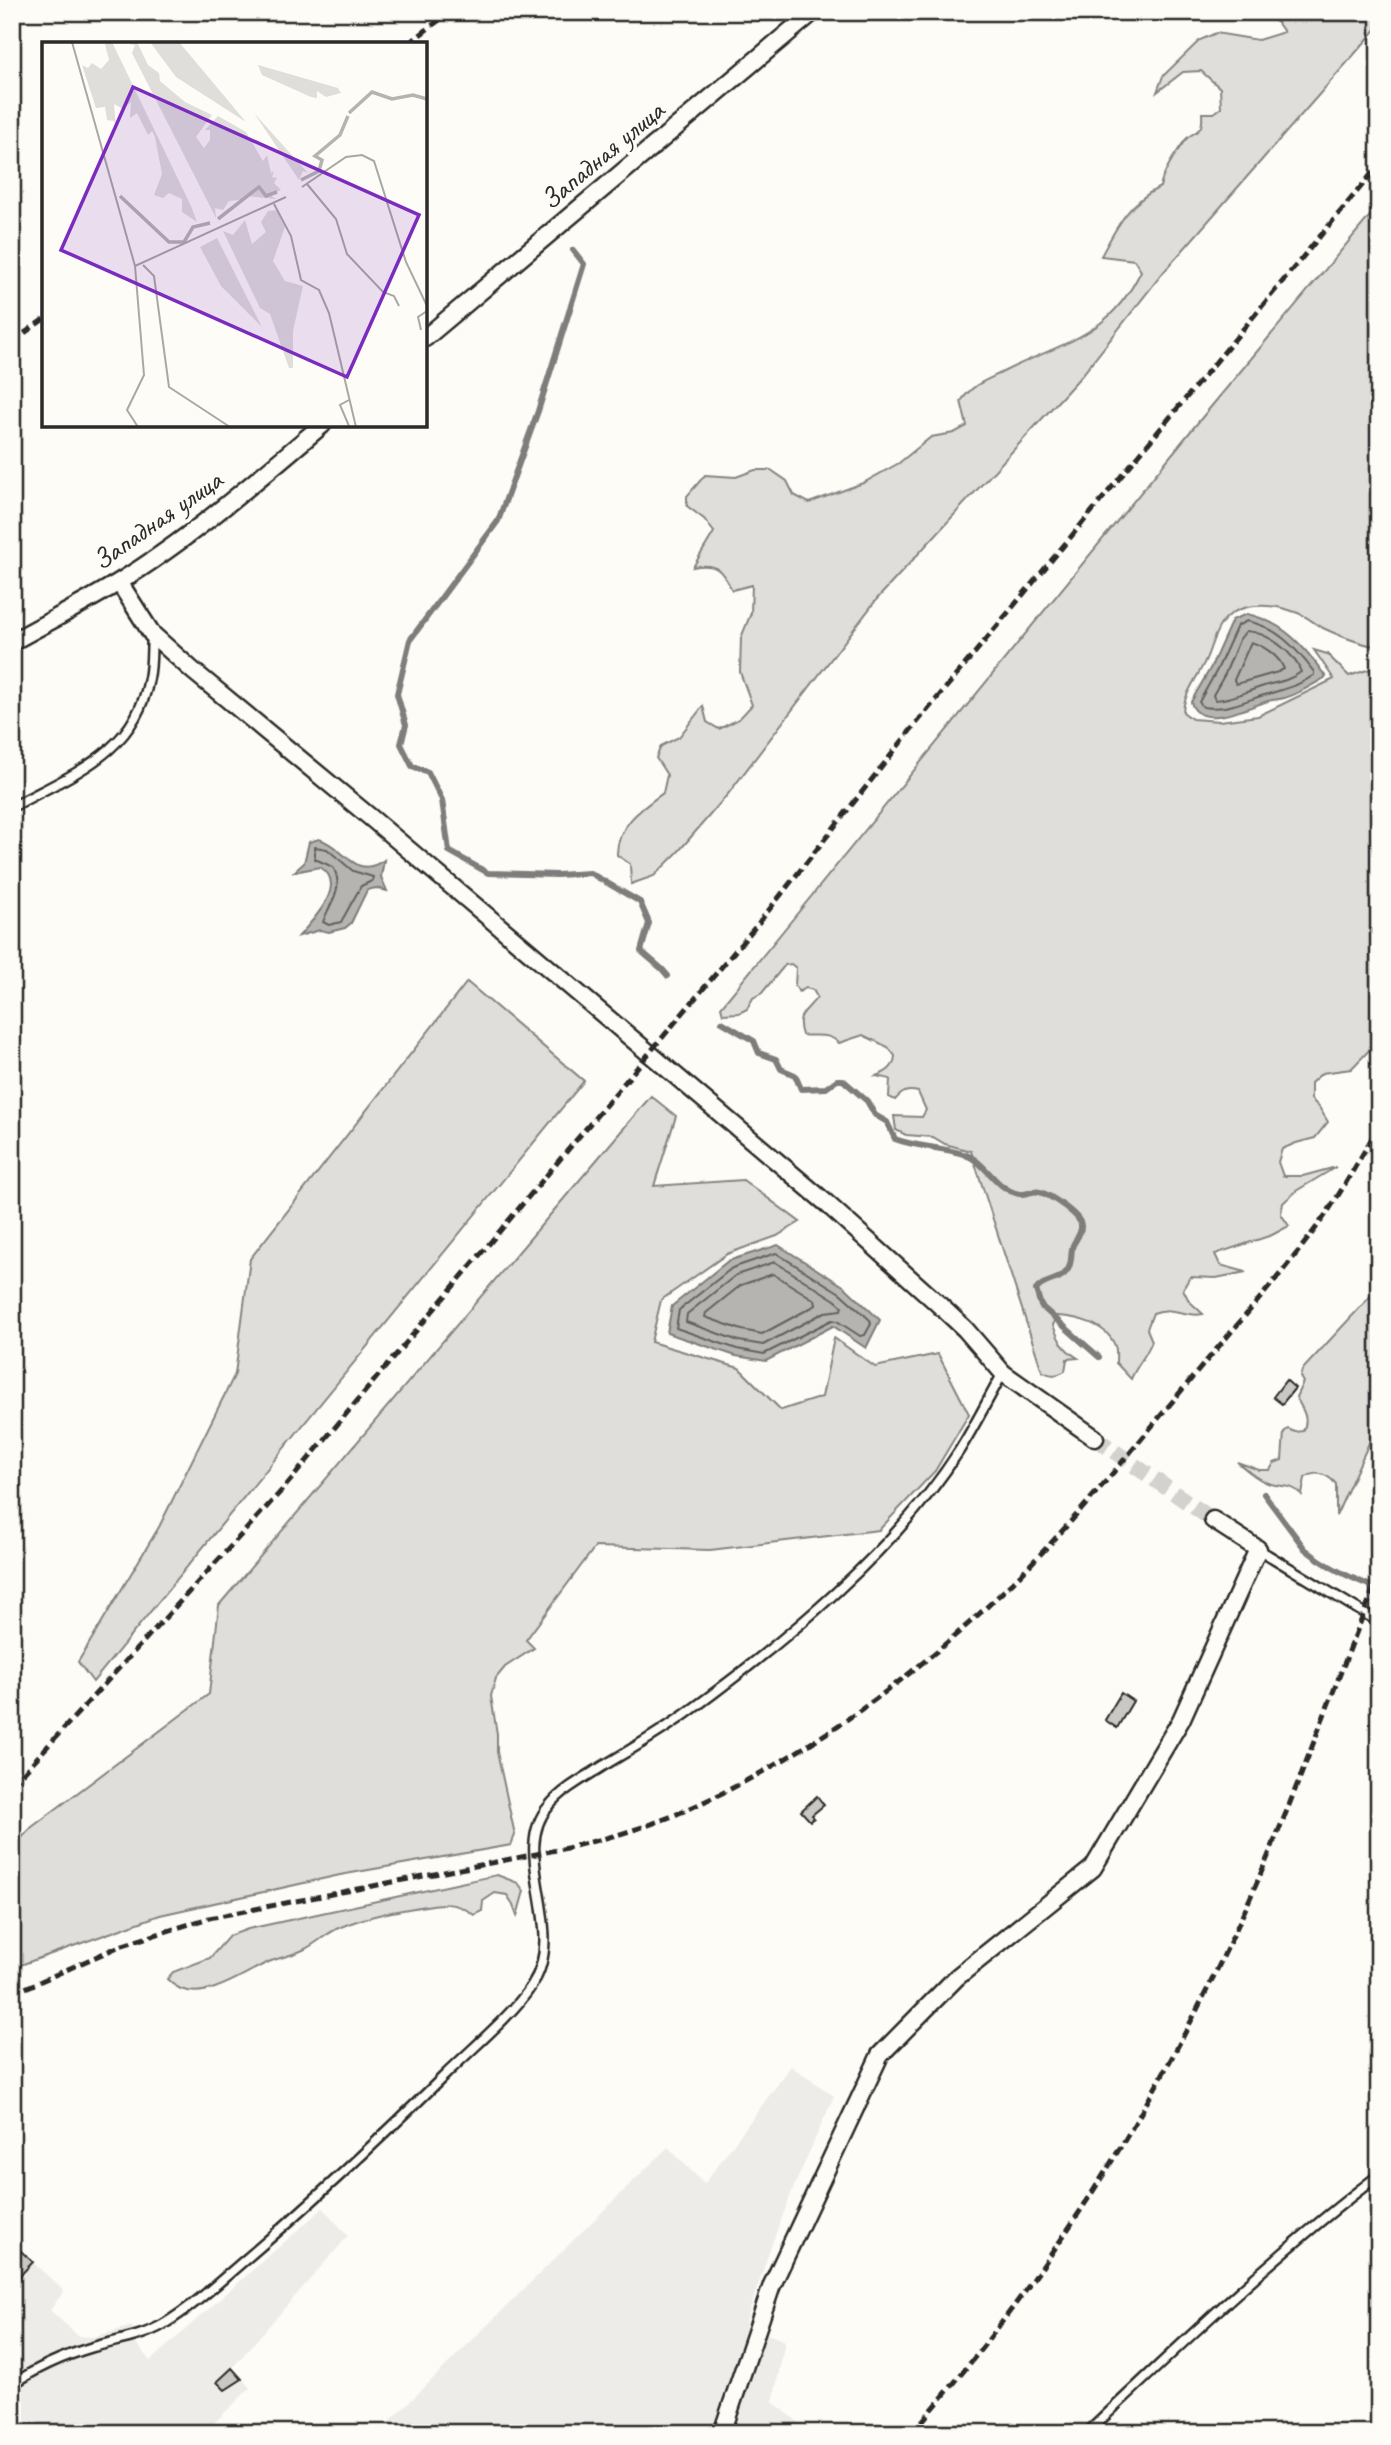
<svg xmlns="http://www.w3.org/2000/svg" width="1391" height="2445" viewBox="0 0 1391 2445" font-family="Caveat,sans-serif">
<rect width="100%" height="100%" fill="#fdfcf7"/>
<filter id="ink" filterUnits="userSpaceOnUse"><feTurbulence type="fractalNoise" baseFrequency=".0143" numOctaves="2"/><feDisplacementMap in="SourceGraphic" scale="14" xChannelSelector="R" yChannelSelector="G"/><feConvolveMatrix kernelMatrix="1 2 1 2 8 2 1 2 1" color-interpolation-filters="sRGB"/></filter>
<g filter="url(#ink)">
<!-- built -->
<path fill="#edece8" d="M791 2066 834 2096 793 2189 771 2246 745 2325 785 2341 773 2402 812 2433H378L668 2147 704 2184Z
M323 2208 348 2236 232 2368 250 2388 204 2433H12V2243L64 2291 50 2310 78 2336 93 2337 132 2326 137 2345 150 2361Z"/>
<!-- green -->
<path fill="#dfdeda" stroke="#858482" stroke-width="2" d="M1255 12H1379V26L1162 274 1083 374 877 599 728 794 678 852 654 876 631 884 630 864 617 855C616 826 642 808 663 793L667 775 656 758 661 746 679 737 703 706 707 722 719 729 739 719 752 705 740 672 741 638 751 613 752 585 732 590C722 570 716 562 693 567L714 532 704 519 687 506V496L705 475 736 477 755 470H771L787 481 794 495 809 503 863 483 899 463 931 437 954 433 967 426 961 401C974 383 985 381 1005 371 1065 341 1109 337 1141 271L1134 260 1101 256C1117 226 1128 203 1160 187 1163 172 1174 156 1183 143 1192 129 1204 137 1202 113H1214L1221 108 1220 88 1201 71 1183 72 1157 92 1163 76 1200 40 1216 33 1258 40 1284 32 1277 22Z
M1379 205V647C1360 644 1340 636 1323 628 1313 623 1306 615 1295 612 1271 603 1237 601 1221 624 1215 633 1212 643 1208 654 1201 674 1184 691 1183 712L1192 719 1220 721 1258 716 1334 679 1314 650 1327 654 1349 676 1379 666V1040L1351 1069 1322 1073 1311 1083V1099L1319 1107 1328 1122 1315 1138 1296 1143 1282 1149 1278 1162 1283 1176H1303L1336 1167 1296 1191 1283 1203 1281 1214 1289 1226 1272 1235 1215 1254 1220 1265 1246 1272 1216 1278 1190 1277 1183 1289 1189 1301 1203 1314C1183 1318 1176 1305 1153 1313L1147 1329 1152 1341C1146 1356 1137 1365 1131 1379L1116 1363C1116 1358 1117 1351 1115 1346 1107 1324 1078 1317 1057 1316L1053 1325C1059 1341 1063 1349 1078 1358L1067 1359 1065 1371C1056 1376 1051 1376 1042 1371L971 1151 945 1144 933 1137 906 1135 896 1130 894 1116 922 1117 926 1110 918 1092C907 1089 902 1092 895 1100L889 1097 890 1079 876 1076C887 1072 894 1068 895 1056L888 1047 863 1035 839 1043C828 1032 816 1037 802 1035 795 1013 806 1013 817 997L813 990 806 988 799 992 795 986 796 968 791 964 785 965 762 993 753 998 747 1009 739 1013 723 1014 721 1007 1190 432Z
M467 982 584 1081 93 1682 78 1662 159 1527 235 1374 250 1259Z
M651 1096 676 1116 654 1186 743 1180 800 1222 777 1236 727 1254 661 1300 651 1342 739 1368 781 1410 822 1397 834 1338 875 1367 938 1354 969 1414 935 1471 879 1530 710 1550 595 1547 526 1640 534 1648 505 1667 496 1678 491 1696 497 1734V1752L515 1835 511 1845 340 1875 160 1915 12 1968V1848L32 1827 209 1694 219 1605Z
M1379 1287V1421L1336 1516V1484C1327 1474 1316 1470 1305 1478L1302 1495C1289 1483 1286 1488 1271 1484 1259 1481 1247 1470 1237 1462L1259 1470H1270L1274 1463 1282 1460 1284 1432 1288 1429 1295 1432 1303 1431C1310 1418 1302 1409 1296 1397L1303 1382 1300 1377 1302 1370Z
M497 1875 518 1883 524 1891 517 1916 512 1903 507 1895 495 1893 483 1901 482 1911 474 1915C454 1899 437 1904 414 1908 389 1912 364 1917 341 1927 328 1932 317 1943 305 1949 294 1955 281 1957 269 1962 240 1974 196 2011 167 1979L173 1972 210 1958 229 1936 248 1929Z"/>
<!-- water -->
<path fill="#b5b4b1" stroke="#7e7d7b" stroke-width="2" d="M1247 614C1284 622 1305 647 1326 677 1314 684 1300 693 1287 697 1280 700 1272 699 1265 702 1247 708 1199 731 1191 702L1211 667 1232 620Z
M319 839C346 847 354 881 384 860L381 877 387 891 376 888 367 890 351 923 345 928 329 932 320 930 299 936C313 920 349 884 320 867L294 872 304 863 309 842Z
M778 1245 845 1287 880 1320 866 1348 833 1326 766 1361 736 1356 667 1333 672 1306 728 1261Z"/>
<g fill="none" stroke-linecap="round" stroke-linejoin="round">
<!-- shore -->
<path stroke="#626261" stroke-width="2" d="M1247 621C1277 627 1296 648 1314 672V675C1299 686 1284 689 1268 694 1245 700 1228 711 1203 707L1199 702 1217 670 1237 626Z
M1246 631C1267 632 1294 652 1301 672 1289 681 1277 682 1264 686 1247 691 1233 699 1215 700L1213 695 1225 674 1239 640Z
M1251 642C1264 646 1279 656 1284 669L1278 672 1236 684 1234 680Z
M315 847 327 849 353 871 373 877 372 881 361 886 341 922 329 925 323 922C330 902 345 889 333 867L315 859Z
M776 1253 840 1293 870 1320 871 1324 865 1335 860 1336 837 1321 832 1320 764 1354 737 1349 676 1328 679 1310 732 1268Z
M775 1262 835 1300 842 1306 841 1310 825 1312 763 1345 739 1341 686 1322 687 1314 736 1275Z
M773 1274 815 1300 816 1305 762 1334 742 1330 705 1317 706 1313 741 1285Z"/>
<!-- stream -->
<path stroke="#7e7d7b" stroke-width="6" d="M573 250 584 264 538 411 498 521 410 640 397 694 406 725 401 744 412 766 428 772 442 800 449 851 488 873 557 875 590 873 640 902 649 923 641 951 662 969 668 976
M722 1022 754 1041 759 1053 776 1059 781 1069 795 1075 801 1089 826 1088 837 1080H843L867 1101 875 1115 887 1122 895 1139C915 1147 941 1147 963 1154 987 1161 994 1189 1019 1194 1026 1195 1033 1190 1040 1192 1050 1195 1080 1215 1081 1225 1082 1233 1076 1239 1073 1245 1070 1253 1073 1263 1067 1271 1059 1282 1044 1279 1036 1290L1041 1306 1099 1357
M1264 1494 1305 1549C1327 1567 1352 1579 1379 1589"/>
</g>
<!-- building -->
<path fill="#c9c8c4" stroke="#2b2b2b" stroke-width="2" d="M1286 1380 1295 1388 1282 1404 1273 1397Z
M1121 1693 1133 1701 1117 1728 1105 1720Z
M817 1796 824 1805 812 1815 814 1818 810 1821 801 1811Z
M12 2243 33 2262 12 2284Z
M232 2368 242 2379 225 2390 217 2382Z"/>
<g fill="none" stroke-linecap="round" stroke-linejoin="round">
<!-- minor-tunnel -->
<path stroke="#d3d2ce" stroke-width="16" stroke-dasharray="16 8" stroke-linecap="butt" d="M1095 1438 1213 1520"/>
<!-- service casing -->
<g stroke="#2b2b2b" stroke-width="13">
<path id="service" d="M12 807C72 774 136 753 149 678 152 664 151 648 152 634
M1258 1549 1379 1622
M12 2385C36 2368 66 2355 93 2347 118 2340 142 2337 164 2324 194 2306 220 2281 246 2259 314 2201 380 2139 444 2076 470 2050 513 2015 532 1985 569 1929 508 1852 549 1806 563 1789 584 1778 603 1766 633 1748 663 1731 691 1710 785 1641 896 1550 959 1451 975 1426 988 1399 1003 1373
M1087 2433C1181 2344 1275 2254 1379 2175"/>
</g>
<!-- minor casing -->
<g stroke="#2b2b2b" stroke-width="21">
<path id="minor" d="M425 338 813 12
M119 582 152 634 192 670 370 817 825 1202 934 1300 965 1329 1003 1373 1095 1438
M12 642C48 622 85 603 119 582 192 537 257 480 322 425
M722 2433 772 2285 880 2055 957 1977 1093 1868 1181 1720 1258 1549 1213 1520"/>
</g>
<!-- service -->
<use href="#service" stroke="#fdfcf7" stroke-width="8"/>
<!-- minor -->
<use href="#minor" stroke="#fdfcf7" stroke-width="16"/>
<!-- rail -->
<path stroke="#2b2b2b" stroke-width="5" stroke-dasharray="10 5" stroke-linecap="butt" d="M408 44 450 12
M12 342 44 319
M12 1785 284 1488 761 920 910 731 1379 165
M12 1994 120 1946 209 1918 567 1848C607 1838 646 1828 684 1811 813 1754 929 1667 1028 1567 1083 1511 1132 1450 1182 1390 1230 1332 1281 1277 1324 1217 1344 1188 1361 1156 1379 1126
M912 2433C1049 2275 1157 2104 1243 1914 1293 1803 1333 1688 1379 1576"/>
</g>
</g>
<g text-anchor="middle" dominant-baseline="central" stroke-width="7" stroke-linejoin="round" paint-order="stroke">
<!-- street labels -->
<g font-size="28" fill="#2b2b2b" stroke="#fdfcf7">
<text transform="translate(602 155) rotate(-40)">Западная улица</text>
<text transform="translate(157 520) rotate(-35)">Западная улица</text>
</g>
</g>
<!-- overview -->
<g transform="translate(42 42)">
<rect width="385" height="385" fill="#fdfcf7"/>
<path d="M70 0 149 164 155 180 140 170V157L127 151 121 156 112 153 120 132 113 95 110 89 106 93 95 71 88 76 89 60 81 67 72 62 74 85 72 79 65 78 63 65 54 66 40 23 46 26 50 21 59 27 67 18 63 2ZM95 0 106 23 117 31 118 39 143 60 170 73 154 95 162 106 168 98V88H163L176 74 204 90 221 119 225 113 229 131 232 129 230 135 235 136 232 141 239 148 228 153 234 157 204 154 197 162V158L187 159 181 168 173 166 174 176 90 11 93 3 87 2ZM108 0H137L204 80 134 35ZM216 23 296 46 299 51 284 55 275 49V56L269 55 220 33ZM212 71 266 131 261 129 257 138ZM235 168 243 185 231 219 243 239 261 244 251 289V326H247L228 272 218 266 181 189 191 193 203 178 210 202 224 190 219 180 226 169ZM175 196 220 285 179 244 158 205Z" fill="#dfdeda"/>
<path fill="none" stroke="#b5b4b1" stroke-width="3.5" d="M307 71 330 50 350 57 371 53 385 57M259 138 277 129 280 118 273 114 298 93 306 74M78 154 127 200H142L151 185 168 181M176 177 217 145 224 154 235 150"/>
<path fill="none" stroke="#a9a8a5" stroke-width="2" d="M30 0 93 224 102 333 85 368 96 385M265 142 294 177 305 212 341 250 352 254 357 264M260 145 304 115 320 113 332 119 364 220 385 264M232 162 249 194 259 238 277 248 287 271 314 385M101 223 112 234 127 345 188 385M93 224 244 155M379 288 376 275 385 269M307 358 298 363 307 384"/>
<path fill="#7b2cbf" fill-opacity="0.15" stroke="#7b2cbf" stroke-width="3.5" d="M91 45 377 173 305 335 19 208Z"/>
<rect width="385" height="385" fill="none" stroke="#2b2b2b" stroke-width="3.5"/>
</g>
<!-- margin -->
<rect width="1391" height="2445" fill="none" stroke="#fdfcf7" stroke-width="42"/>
<rect x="21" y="21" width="1349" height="2403" fill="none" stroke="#2b2b2b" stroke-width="2.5" filter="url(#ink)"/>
</svg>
